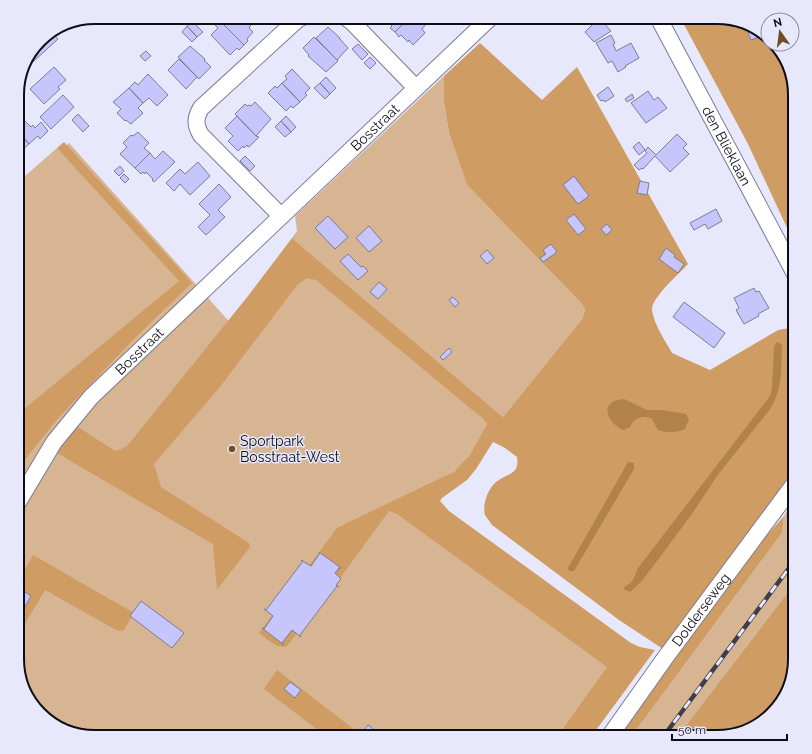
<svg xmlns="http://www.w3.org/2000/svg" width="812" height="754" viewBox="0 0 812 754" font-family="Raleway,sans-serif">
<rect width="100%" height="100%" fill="#e8e8fd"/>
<!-- green -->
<path fill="#d7b592" d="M444 76V102L449 133 467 185 582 304 585 310 582 319 503 417 292 238 297 231 295 216Z
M69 143 235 328 302 252 482 418 487 424 469 456 461 466 455 471 425 486 416 501 636 668 586 737H95L65 731 40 714 17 664V183L57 148 60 151Z
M795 496V583L677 737H631L782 533 784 516Z"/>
<!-- forest -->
<path fill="#cf9c64" d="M680 17H722L747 23 768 37V44H774L795 90V245L748 144Z
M480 43 542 100 577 67 688 264C679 274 651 298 652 310 654 325 665 340 672 353L710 370 778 330 795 327V468L788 482 663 649 619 620 492 525C490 522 487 518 485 515 482 505 488 489 495 483 506 473 520 476 517 457L505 448 493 442 476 469 467 480 442 498 440 501 449 511 631 643 640 647 655 650 591 737H557L607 667 397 514 389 511 327 596 287 646C277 650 268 639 259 633L337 528 455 471 469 456 487 424 482 418 316 280 307 278 298 284 219 388 154 464 161 487 249 543 250 547 217 590 213 544 57 453 75 425 115 451 120 450 128 445 248 296 292 238 503 417 582 319 585 310 582 304 467 185 449 133 444 102V76Z
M64 142 192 283 138 335 59 417 23 462 17 458V415L179 281 57 148Z
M784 516 782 533 631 737H614L734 572Z
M33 555 134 613 124 630 118 631 45 590 17 637V584Z
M795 583V659L789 689 772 714 722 737H677Z
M277 670 364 737H327L264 689Z"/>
<!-- water -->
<path fill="#b3824a" d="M778 342 782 345C781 369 783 386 771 408L717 476 692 514 642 581 630 592 624 589V587C635 582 634 576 638 568L770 396 772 388 774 347 776 343Z
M624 399 647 410H662L686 414 689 419 685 429C675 433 668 433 658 430L652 419C643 414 634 418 630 427L623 430C614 427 601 411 611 403 614 400 619 400 624 399Z
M628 462 634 463V469L574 571H569L568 568Z"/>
<!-- building -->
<path fill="#c6c5fc" stroke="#7c7c93" d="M221 17H226L228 19 230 17H243L251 25 249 28 253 32 247 39 248 41 244 45 218 19Z
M387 17H410L395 32 390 28 392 26 385 19Z
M410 17H422L427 23 422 29 425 33 413 45 409 40 408 42 401 35 399 37 395 32Z
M599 18 611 31 594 42 585 32Z
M218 19 244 45 239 50 237 48 230 55 211 35 218 28 214 24Z
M192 21 203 32 197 37 187 26Z
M744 22 747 23 765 35 751 40Z
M187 26 197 37 192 42 182 32Z
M328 27 340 38H339L348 48 337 60 316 38Z
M52 33 58 39 22 72 25 60 43 36Z
M611 35 615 43 613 44 616 51 631 43 639 58 625 66 626 67 618 72 612 61 608 63 596 43Z
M314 37 338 61 326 72 308 56 309 55 303 48Z
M358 44 368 54 362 60 352 49Z
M190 46 205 59 204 60 211 67 199 79 178 57Z
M146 51 151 56 145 61 140 56Z
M370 57 376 63 370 69 364 63Z
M179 59 197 77 186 89 168 70Z
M54 67 66 80 58 87 60 89 44 104 30 89Z
M292 69 310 88 305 93 307 95 300 102 282 83 287 79 285 76Z
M148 74 168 95 157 106 149 98 143 103 129 88 135 82 138 85Z
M326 77 336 88 330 94 320 83Z
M282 83 300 102 293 108 291 106 286 111 268 93 275 86 277 88Z
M320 83 330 94 325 99 314 88Z
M608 87 614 96 605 102 604 100 601 101 597 95Z
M129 88 143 103 138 108 143 113 131 124 126 120 125 121 117 113 121 109 113 102Z
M648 91 654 100 658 97 667 108 646 123 631 103Z
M632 94 634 98 627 102 625 99Z
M63 95 74 107 51 129 40 117Z
M255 102 271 119 256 136 235 114 245 104 247 106 249 105 251 106Z
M78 114 89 126 83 132 72 120Z
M237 116 256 136 259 137 250 146 248 147 247 145 244 148 243 146 238 151 228 141 233 136 225 128Z
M286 116 296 127 291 132 281 121Z
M25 121 31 127 33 125 35 128 41 122 48 131 40 139 38 136 29 144 17 130V128Z
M281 121 291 132 285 137 275 127Z
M17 130 29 144 17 155Z
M138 132 149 143 144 148 150 153 135 168 120 154 127 147 123 143 131 135 133 136Z
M677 134 687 144 683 148 689 154 670 172 655 156 643 169 642 168 639 170 634 165 647 153 645 151 648 147 656 155Z
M639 142 645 150 639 155 633 147Z
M163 151 175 162 154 182 152 180 153 179 146 172 145 174 143 172 141 174 135 168 150 153 155 159Z
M245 156 255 166 250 171 240 161Z
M198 162 210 176 190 195 180 184 174 191 166 183 180 169 185 174Z
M120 166 124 171 119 176 114 171Z
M124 174 129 179 125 183 120 178Z
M574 176 589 196 578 204 563 185Z
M640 181 649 183 647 195 637 193Z
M219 184 231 197 218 210 225 217 206 235 198 227 210 215 199 204Z
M716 209 722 221 708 229 705 224 694 230 690 223Z
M574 214 586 229 578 235 566 220Z
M328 216 348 237 335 249 315 228Z
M607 224 612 230 606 235 601 229Z
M369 226 382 241 369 252 356 238Z
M551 244 557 252 543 262 540 258 546 254 543 250Z
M666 248 675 255 674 257 684 264 678 273 659 259Z
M487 250 494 258 487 264 480 256Z
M348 254 361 267 363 266 368 271 358 280 340 261Z
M379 282 387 289 378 299 370 292Z
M754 288 756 292 759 291 769 308 758 314 759 316 744 324 736 310 739 308 734 298Z
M453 297 459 303 455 307 449 300Z
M684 302 725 333 714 348 673 317Z
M449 348 452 352 443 360 440 357Z
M319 552 341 568H339L335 573 341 579 336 585 339 587 337 586 300 635 301 637 292 630 282 643 284 645 262 628 264 629 273 616 264 609 266 610 303 561 301 560 311 566 320 553Z
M25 592 31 596 24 608 18 604Z
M141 601 184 633 172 648 130 616Z
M290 682 301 690 295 698 284 689Z
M368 725 383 737H367L362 733Z"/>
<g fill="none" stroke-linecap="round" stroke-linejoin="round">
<!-- minor casing -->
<g stroke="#7a7a91" stroke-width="18">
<g id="minor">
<path d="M345 17 352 22 416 88"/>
<path id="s1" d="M658 17 795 274"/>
<path d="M281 216 201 135C195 125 195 118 201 108L298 19 303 17"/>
<path id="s2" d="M17 504 54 442 91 397 491 17"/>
<path id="s3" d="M609 737 665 658 795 483"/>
</g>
</g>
<!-- minor -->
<use href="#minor" stroke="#fff" stroke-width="16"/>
<!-- rail casing -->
<g stroke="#3e3d48" stroke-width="4.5">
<path id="rail" d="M663 737 795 560"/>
</g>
<!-- rail -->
<use href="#rail" stroke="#e8e8fd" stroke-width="3" stroke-dasharray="9" stroke-linecap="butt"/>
</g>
<!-- markers -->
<circle fill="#704d26" stroke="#e8e8fd" stroke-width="1.5" cx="232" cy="449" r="4"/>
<g text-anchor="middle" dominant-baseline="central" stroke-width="3" stroke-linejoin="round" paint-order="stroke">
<!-- street labels -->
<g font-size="14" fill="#0e0d16" stroke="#e8e8fd">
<text stroke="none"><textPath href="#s2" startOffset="522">Bosstraat</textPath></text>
<text stroke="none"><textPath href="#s1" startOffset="146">den Blieklaan</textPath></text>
<text stroke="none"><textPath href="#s2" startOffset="197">Bosstraat</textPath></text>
<text stroke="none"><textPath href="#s3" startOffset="157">Dolderseweg</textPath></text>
</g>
<!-- poi labels -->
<g font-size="14" fill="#0e0d16" stroke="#e8e8fd" text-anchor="start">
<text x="240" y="441">Sportpark<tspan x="240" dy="16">Bosstraat-West</tspan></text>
</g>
</g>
<!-- crop -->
<path d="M0 0H812V754H0ZM95 24H717A71 71 0 0 1 788 95V659A71 71 0 0 1 717 730H95A71 71 0 0 1 24 659V95A71 71 0 0 1 95 24Z" fill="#e8e8fd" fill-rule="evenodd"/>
<path fill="none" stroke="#0e0d16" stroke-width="2" d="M95 24H717A71 71 0 0 1 788 95V659A71 71 0 0 1 717 730H95A71 71 0 0 1 24 659V95A71 71 0 0 1 95 24Z"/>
<!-- north arrow -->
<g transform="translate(780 32) rotate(346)"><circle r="19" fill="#e8e8fd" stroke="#9190a1"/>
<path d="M0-3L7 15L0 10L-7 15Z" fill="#704d26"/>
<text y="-6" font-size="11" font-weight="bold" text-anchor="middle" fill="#0e0d16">N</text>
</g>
<!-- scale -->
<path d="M672 734v6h115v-6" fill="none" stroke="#0e0d16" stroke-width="2"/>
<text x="678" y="734" font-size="12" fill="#0e0d16" stroke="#e8e8fd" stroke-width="3" paint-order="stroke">50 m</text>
</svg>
